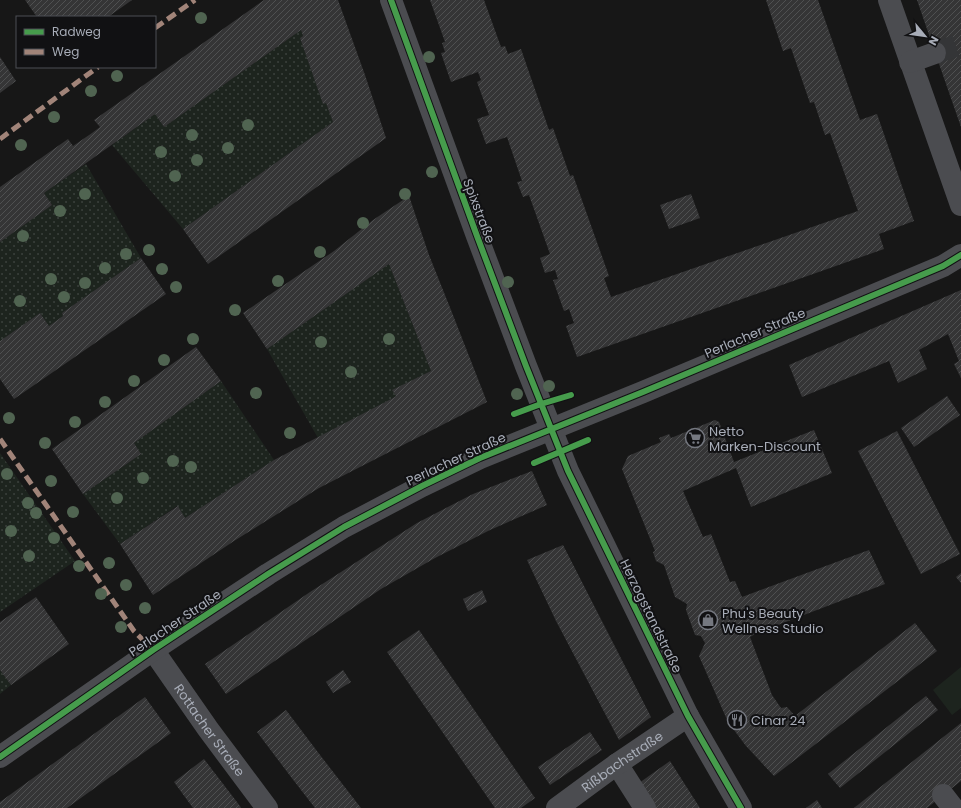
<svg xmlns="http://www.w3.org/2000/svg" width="961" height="808" viewBox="0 0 961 808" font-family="Poppins,sans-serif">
<defs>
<pattern id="park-dots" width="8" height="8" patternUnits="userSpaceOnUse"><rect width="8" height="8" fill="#1d241e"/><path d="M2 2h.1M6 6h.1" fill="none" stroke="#3b413d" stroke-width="1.8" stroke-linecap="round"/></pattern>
<pattern id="building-hatch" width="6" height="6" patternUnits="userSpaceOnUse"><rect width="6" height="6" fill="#353536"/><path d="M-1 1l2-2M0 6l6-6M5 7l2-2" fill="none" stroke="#4f5051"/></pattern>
</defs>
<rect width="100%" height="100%" fill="#171717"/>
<!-- grass -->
<path fill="#1d241e" d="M961 667V708L952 715 933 690Z"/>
<!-- park -->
<path fill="url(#park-dots)" d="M301 30 303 36 300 38 323 103H326L333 122 183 229 112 145 155 114 164 127Z
M86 164 141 258 62 313 63 316 49 326 40 313 0 341V242L52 205 44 193Z
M389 264 431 371 393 390 396 396 393 398 318 438 267 349Z
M221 381 274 460 185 518 177 506 120 544 83 494 141 454 134 443Z
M0 453 75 561 0 612Z
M0 670 11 685 0 694Z"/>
<!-- building -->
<path fill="url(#building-hatch)" d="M25 0H132L108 17H37Z
M264 0H338L365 75 386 138 208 264 183 229 333 122 326 103 323 104 300 38 303 36 301 30 164 127 155 114 44 193 52 205 0 242V187L68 139 73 146 92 133 100 127 94 120Z
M430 0H484L501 47 505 46 508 54 521 49 549 130 553 128 570 176 573 175 609 276 604 278 611 297 858 211 830 133 825 135 814 102 810 103 791 48 783 51 766 0H818L860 120 877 114 914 221 879 234 884 249 577 357 566 326 574 323 569 309 564 311 553 280 558 279 555 270 545 273 540 258 550 254 529 195 523 197 517 182 522 181 507 137 486 144 477 119 489 115 477 82 481 80 478 72 451 82 441 53 445 52 442 43 445 42Z
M917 0H961V127L938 61Z
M0 57 16 81 0 93Z
M691 194 700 218 669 229 660 205Z
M409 196 429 255 451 310 487 402 319 488 234 541 153 595 120 544 178 506 185 518 274 460 393 398 396 396 392 390 431 371 389 264 267 349 243 313 334 251 373 220Z
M141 258 166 294 14 399 0 379V341L40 313 49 326 63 316 62 313Z
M961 290V378L954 364 959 361 948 334 919 350 927 369 898 383 889 361 802 397 789 365Z
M196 347 221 381 134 443 141 454 83 494 52 449Z
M947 396 960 415 914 447 901 428Z
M715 420 719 422 734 462 814 430 832 473 751 507 736 468 683 491 703 537 711 534 730 582 735 581 742 597 869 550 885 584 757 633 750 637 772 695 781 708 787 707 795 716 915 623 937 651 774 776 746 746 728 722 699 656 705 643 701 636 695 635 686 610 687 604 675 597 664 565 656 561 653 552 655 551 622 469 628 456 661 442 659 438 669 434 671 438Z
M897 431 960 554 921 574 858 451Z
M532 471 547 505 490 530 435 558 381 589 226 694 205 664 310 592 417 523 473 494Z
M563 545 651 717 619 740 556 621 527 560Z
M961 573V583L956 577Z
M482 590 487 602 468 611 463 599Z
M36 597 69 644 11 685 0 670V622Z
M419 630 535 798 521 808H495L387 652Z
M343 670 351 682 333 693 326 682Z
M926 696 938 710 840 788 828 774Z
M145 697 171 733 67 808H0V802Z
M286 710 320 755 361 808H315L291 777 257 732Z
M961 723V781L927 808H854Z
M590 732 602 750 550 785 538 767Z
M204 759 240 806 241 808H193L174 782Z
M670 761 700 808H655L639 783Z
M817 800 822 808H806Z"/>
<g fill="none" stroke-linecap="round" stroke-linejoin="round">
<!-- minor-tunnel -->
<path stroke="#343537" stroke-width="22" stroke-dasharray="22 11" stroke-linecap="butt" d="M935 53 961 44"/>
<!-- minor -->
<g stroke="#4b4c50" stroke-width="22">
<path d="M391 0 477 236 526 366 568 471 688 716 741 808"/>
<path d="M889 0 961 205"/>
<path d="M910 62 935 53"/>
<path id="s1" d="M153 650 208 729 267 808"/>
<path d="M0 757 153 650 268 574 344 527 422 486 480 458 643 392 943 266 961 255"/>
<path d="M617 764 645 808"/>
<path d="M943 795 953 808"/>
<path id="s2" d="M557 808 617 764 688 716"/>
</g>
<!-- quiet -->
<path stroke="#a18479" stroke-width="5" stroke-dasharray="10 5" stroke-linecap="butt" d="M155 28 195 0
M0 139 98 67
M0 439 134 631 153 650"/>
<!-- cycleway casing -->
<g stroke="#111113" stroke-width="8">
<path id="cycleway" d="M391 0 477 236 526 366 568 471 688 716 741 808
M514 414 541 404 571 395
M534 463 588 440
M0 757 153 650 268 574 344 527 422 486 480 458 643 392 943 266 961 255"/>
</g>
<!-- cycleway -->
<use href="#cycleway" stroke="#469c4c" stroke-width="6"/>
</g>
<!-- trees -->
<g fill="#506451">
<circle cx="201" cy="18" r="6"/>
<circle cx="429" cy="57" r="6"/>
<circle cx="117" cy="76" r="6"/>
<circle cx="91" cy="91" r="6"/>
<circle cx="54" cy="117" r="6"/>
<circle cx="248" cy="125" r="6"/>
<circle cx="192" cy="135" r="6"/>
<circle cx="21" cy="145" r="6"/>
<circle cx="228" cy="148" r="6"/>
<circle cx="161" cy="152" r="6"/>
<circle cx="197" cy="160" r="6"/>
<circle cx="432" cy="172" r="6"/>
<circle cx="175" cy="176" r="6"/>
<circle cx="85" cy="194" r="6"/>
<circle cx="405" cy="194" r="6"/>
<circle cx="60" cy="211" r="6"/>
<circle cx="363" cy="223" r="6"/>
<circle cx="23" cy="236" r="6"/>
<circle cx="149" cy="250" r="6"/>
<circle cx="320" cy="252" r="6"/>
<circle cx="126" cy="254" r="6"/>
<circle cx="105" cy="268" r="6"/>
<circle cx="162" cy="269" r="6"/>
<circle cx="51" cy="279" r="6"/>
<circle cx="278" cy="281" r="6"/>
<circle cx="508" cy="282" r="6"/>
<circle cx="85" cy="283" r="6"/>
<circle cx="176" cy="287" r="6"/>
<circle cx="64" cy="297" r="6"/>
<circle cx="20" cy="301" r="6"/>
<circle cx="235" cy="310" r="6"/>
<circle cx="193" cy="339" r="6"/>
<circle cx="389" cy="339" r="6"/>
<circle cx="321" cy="342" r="6"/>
<circle cx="164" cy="360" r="6"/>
<circle cx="351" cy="372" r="6"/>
<circle cx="134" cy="381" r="6"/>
<circle cx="549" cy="386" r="6"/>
<circle cx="256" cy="393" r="6"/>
<circle cx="517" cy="394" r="6"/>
<circle cx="105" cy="402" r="6"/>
<circle cx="9" cy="418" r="6"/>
<circle cx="75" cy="422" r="6"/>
<circle cx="290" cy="433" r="6"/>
<circle cx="45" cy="443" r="6"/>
<circle cx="173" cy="461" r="6"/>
<circle cx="191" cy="467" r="6"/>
<circle cx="7" cy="474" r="6"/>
<circle cx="143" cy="478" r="6"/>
<circle cx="51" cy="481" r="6"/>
<circle cx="117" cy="498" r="6"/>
<circle cx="28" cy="503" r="6"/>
<circle cx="73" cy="512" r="6"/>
<circle cx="36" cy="513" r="6"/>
<circle cx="11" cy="531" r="6"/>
<circle cx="54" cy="538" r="6"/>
<circle cx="29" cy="556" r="6"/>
<circle cx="109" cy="563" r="6"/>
<circle cx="79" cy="566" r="6"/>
<circle cx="126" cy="585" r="6"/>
<circle cx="101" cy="594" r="6"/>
<circle cx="145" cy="608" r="6"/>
<circle cx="121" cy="627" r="6"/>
</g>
<!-- icons -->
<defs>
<g id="supermarket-ring" transform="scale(1)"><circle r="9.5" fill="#111113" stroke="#757880" stroke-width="1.5"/><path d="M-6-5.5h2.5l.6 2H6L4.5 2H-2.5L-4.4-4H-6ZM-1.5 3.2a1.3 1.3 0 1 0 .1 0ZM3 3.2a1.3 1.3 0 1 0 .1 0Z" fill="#757880"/></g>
<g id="shop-ring" transform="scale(1)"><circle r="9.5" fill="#111113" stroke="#757880" stroke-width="1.5"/><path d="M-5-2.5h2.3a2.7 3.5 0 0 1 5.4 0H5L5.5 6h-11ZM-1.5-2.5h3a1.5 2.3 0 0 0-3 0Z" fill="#757880"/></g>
<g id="restaurant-ring" transform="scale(1)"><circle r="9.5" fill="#111113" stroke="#757880" stroke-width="1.5"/><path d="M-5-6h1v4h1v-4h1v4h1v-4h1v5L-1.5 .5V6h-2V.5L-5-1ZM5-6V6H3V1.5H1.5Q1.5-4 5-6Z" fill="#757880"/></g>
</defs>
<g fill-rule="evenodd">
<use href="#supermarket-ring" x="695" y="438"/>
<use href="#shop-ring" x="708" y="620"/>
<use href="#restaurant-ring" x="737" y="720"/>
</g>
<g text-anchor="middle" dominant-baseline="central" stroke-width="4" stroke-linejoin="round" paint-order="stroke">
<!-- street labels -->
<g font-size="13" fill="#a8adb8" stroke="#111113">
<text transform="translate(479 211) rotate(69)">Spixstraße</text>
<text transform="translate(755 333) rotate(-23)">Perlacher Straße</text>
<text transform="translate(456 459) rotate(-25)">Perlacher Straße</text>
<text transform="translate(651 616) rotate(64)">Herzogstandstraße</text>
<text transform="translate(175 623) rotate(-34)">Perlacher Straße</text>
<text stroke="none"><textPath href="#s1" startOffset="98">Rottacher Straße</textPath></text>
<text stroke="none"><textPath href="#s2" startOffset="80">Rißbachstraße</textPath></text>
</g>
<!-- poi labels -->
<g font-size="13" fill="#a8adb8" stroke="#111113" text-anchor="start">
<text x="709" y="431">Netto<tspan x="709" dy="15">Marken-Discount</tspan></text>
<text x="722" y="613">Phu's Beauty<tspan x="722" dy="15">Wellness Studio</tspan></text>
<text x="751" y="720">Cinar 24</text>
</g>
</g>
<!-- legend -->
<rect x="16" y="16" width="140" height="52" fill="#111113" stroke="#4d4f55"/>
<rect x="24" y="29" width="20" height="6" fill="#469c4c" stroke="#4d4f55"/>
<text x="52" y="36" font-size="12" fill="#a8adb8">Radweg</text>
<rect x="24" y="49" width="20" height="6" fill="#a18479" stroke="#4d4f55"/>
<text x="52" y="56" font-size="12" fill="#a8adb8">Weg</text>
<!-- north arrow -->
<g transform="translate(925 36) rotate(119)" stroke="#111113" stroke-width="3" paint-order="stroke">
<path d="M0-3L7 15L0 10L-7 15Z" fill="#a8adb8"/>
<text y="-6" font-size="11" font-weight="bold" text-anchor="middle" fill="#a8adb8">N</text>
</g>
</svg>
